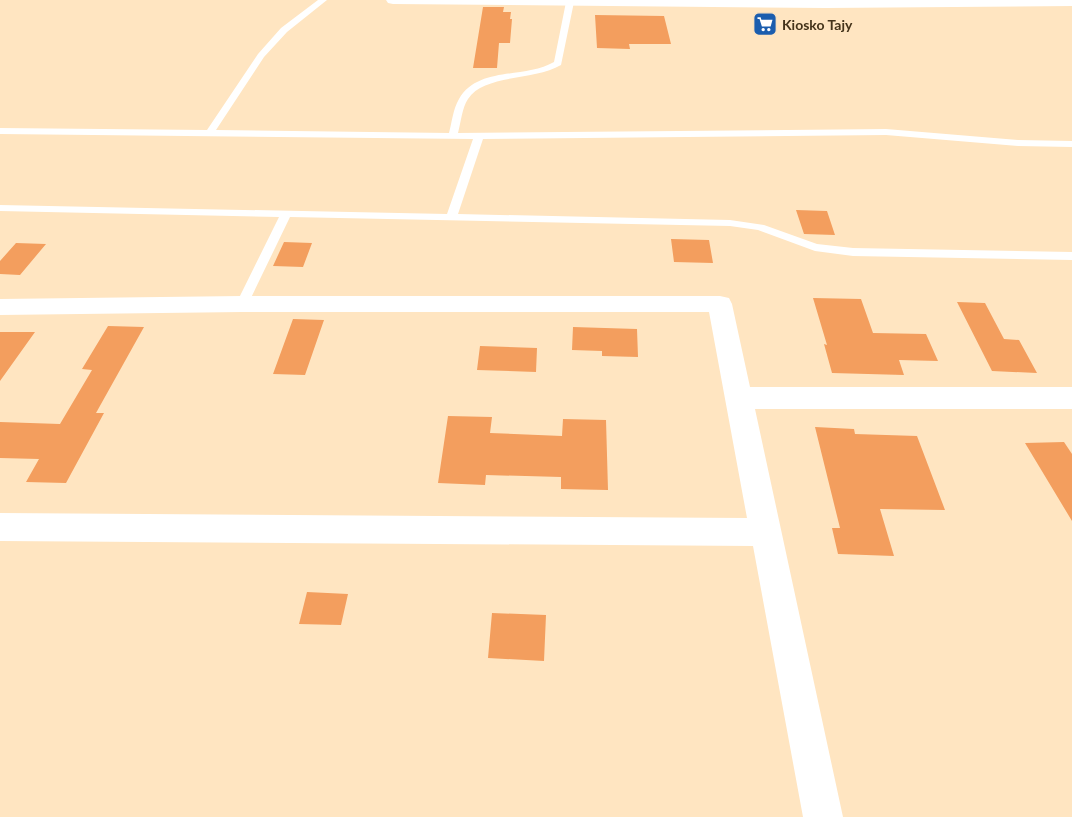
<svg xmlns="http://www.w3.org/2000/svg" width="1072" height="817" viewBox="0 0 1072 817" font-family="Lato,sans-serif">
<rect width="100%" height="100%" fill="#ffe5c1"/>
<!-- building -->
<path fill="#f39e5e" d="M483 7H504L503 12H511L510 19H512L510 43H499L497 68H473Z
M595 15 664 16 671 44H629L630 49 597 48Z
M796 210 827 211 835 235 804 234Z
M671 239 709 240 713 263 674 262Z
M284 242 312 243 303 267 273 266Z
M16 243 46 244 20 275 0 274V261Z
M813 298 861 299 873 333 926 334 938 361 899 360 904 375 832 373 824 344 827 345Z
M957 302 985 303 1004 339 1019 340 1037 373 992 371Z
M293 319 324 320 305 375 273 374Z
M108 326 144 327 96 413H104L66 483 26 482 39 459 0 458V422L60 424 92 370 82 369Z
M573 327 637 329 638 357 602 356V351L572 350Z
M0 332H35L0 381Z
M480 346 537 348 536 372 477 370Z
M448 416 492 417 490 433 562 436 563 419 606 420 608 490 561 489V477L486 475 485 485 438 483Z
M815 427 854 429 855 434 917 436 945 510 880 509 894 556 838 554 832 528H840Z
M1064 442 1072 454V521L1025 443Z
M307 592 348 594 341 625 299 624Z
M492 613 546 615 544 661 488 658Z"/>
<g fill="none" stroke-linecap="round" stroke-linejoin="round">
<!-- lane -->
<path fill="#fff" fill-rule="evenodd" d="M318 0H327L287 32 264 57 216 130 449 133C452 122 453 109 459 99 478 66 525 79 554 62L566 2 571 0 574 2 561 65C534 81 484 74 468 99 462 108 461 122 458 133L886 129 1018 140 1072 141V147L1018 146 886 135 483 139 458 214 730 220 764 225 817 244 853 248 1072 252V260L853 256 815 251 758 230 730 226 290 217 248 304 242 308 236 304 279 217 0 211V205L447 214 473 139 0 134V128L207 130 258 54 281 28Z"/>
<!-- street -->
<path fill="#fff" fill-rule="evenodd" d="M386 0H1072V6L826 8 393 4 388 3Z
M242 296H720L729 298 732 304 750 387H1072V409H755L843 817H803L753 546 0 541V513L747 518 709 312H242L0 315V299Z"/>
</g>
<!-- icons -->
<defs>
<g id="supermarket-square" transform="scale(1.25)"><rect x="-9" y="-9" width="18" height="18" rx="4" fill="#1b5dae" stroke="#ffe5c1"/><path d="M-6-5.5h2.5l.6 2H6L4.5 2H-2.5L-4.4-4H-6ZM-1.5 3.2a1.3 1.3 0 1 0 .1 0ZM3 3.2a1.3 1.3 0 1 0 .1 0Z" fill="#fff"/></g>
</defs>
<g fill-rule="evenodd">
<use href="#supermarket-square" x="765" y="24"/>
</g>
<g text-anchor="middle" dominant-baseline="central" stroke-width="4.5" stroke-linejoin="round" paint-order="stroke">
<!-- far-poi labels -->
<g font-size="14" font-weight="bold" fill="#44331a" stroke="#ffe5c1" text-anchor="start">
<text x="782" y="24">Kiosko Tajy</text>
</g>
</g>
</svg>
